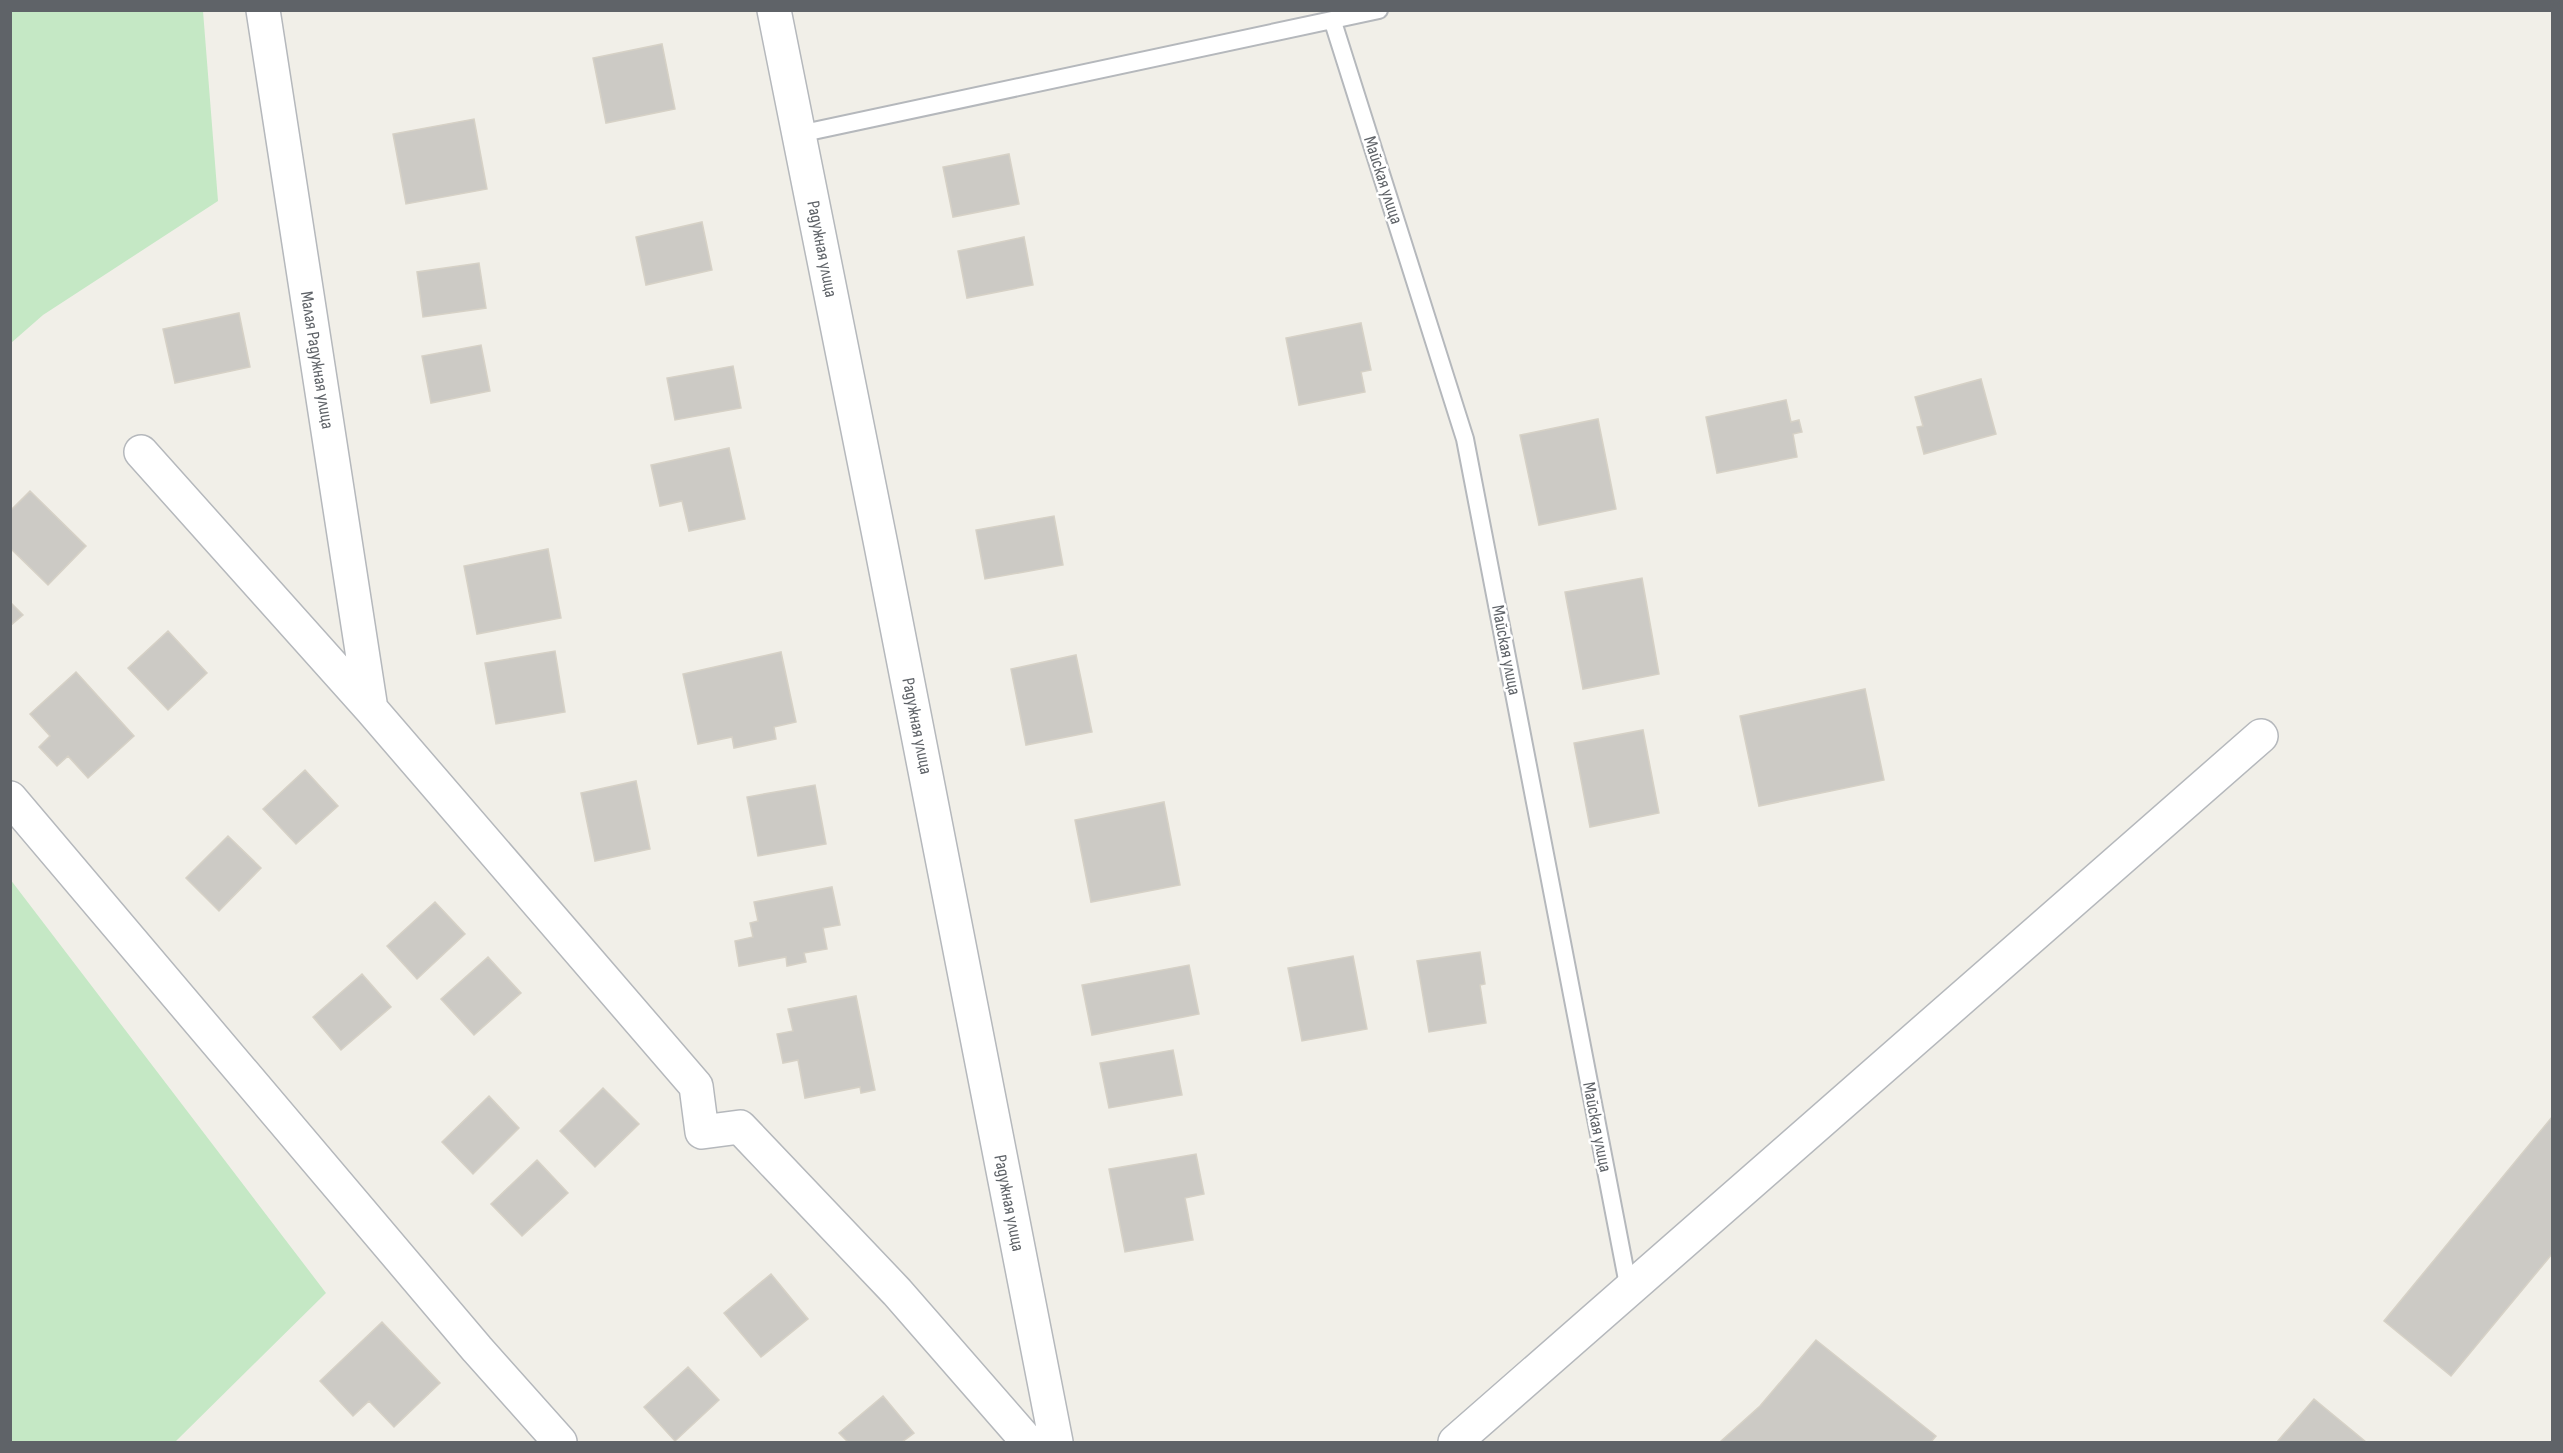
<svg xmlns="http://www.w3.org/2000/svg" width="2563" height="1453" viewBox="0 0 2563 1453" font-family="'Sofia Sans Condensed',sans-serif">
<rect width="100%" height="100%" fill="#f1efe8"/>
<!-- green -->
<path fill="#c5e8c5" d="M11 10 203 11 218 201 43 315 11 343Z
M10 879 326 1293 175 1442H11Z"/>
<!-- building -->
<path fill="#cccac5" stroke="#d6d1c6" stroke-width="1.5" d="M662 44 675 109 606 123 593 58Z
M474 119 487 189 406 204 393 134Z
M1009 154 1019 204 953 217 943 167Z
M702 222 712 270 646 285 636 237Z
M1024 237 1033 285 967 298 958 251Z
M479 263 486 308 423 317 417 272Z
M239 313 250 367 175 383 163 329Z
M1361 323 1371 370 1361 372 1365 392 1299 405 1286 338Z
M481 345 490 391 431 403 422 356Z
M733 366 741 408 675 420 667 378Z
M1981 379 1996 434 1924 454 1917 427 1923 426 1915 397Z
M1786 400 1791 422 1799 420 1802 432 1793 434 1797 457 1717 473 1706 417Z
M1598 419 1616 509 1539 525 1520 435Z
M729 448 745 519 689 531 682 501 660 506 651 465Z
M30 491 86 546 48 585 10 548V511Z
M1054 516 1063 565 985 579 976 530Z
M548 549 561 618 477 634 464 566Z
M1642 578 1659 674 1583 689 1565 592Z
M10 602 23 615 10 626Z
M168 631 207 673 168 710 128 668Z
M555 651 565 712 496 724 485 663Z
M781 652 796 722 774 727 776 739 734 748 732 737 698 744 683 674Z
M1076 655 1092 732 1026 745 1011 669Z
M76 672 134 736 88 778 68 756 57 766 39 747 50 736 30 714Z
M1865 689 1884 780 1759 806 1740 716Z
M1643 730 1659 813 1590 827 1574 743Z
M305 770 338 806 296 844 263 809Z
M636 781 650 849 595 861 581 793Z
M815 785 826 844 758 856 747 797Z
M1164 802 1180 885 1091 902 1075 820Z
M228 836 261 868 219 911 186 878Z
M832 887 840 925 823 928 827 949 804 953 806 962 787 966 786 957 739 966 735 941 753 937 750 923 758 921 754 902Z
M435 902 465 934 417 979 387 946Z
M1480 952 1485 984 1480 985 1486 1023 1429 1032 1417 961Z
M1353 956 1367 1029 1302 1041 1288 968Z
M488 957 521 993 474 1035 441 999Z
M1189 965 1199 1014 1092 1035 1082 985Z
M362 974 391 1007 341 1050 313 1017Z
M856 996 875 1090 861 1093 860 1087 805 1098 798 1060 783 1063 777 1034 793 1031 788 1009Z
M1173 1050 1182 1095 1109 1108 1100 1063Z
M603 1088 639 1124 595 1167 560 1131Z
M489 1096 519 1128 473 1174 442 1142Z
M2552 1117V1254L2451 1376 2384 1321Z
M1196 1154 1204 1194 1185 1198 1193 1240 1125 1252 1109 1169Z
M537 1160 568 1193 522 1236 491 1204Z
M771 1274 808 1319 761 1357 724 1313Z
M382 1322 440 1383 394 1427 369 1401 353 1416 320 1381Z
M1816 1340 1936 1436 1931 1442H1720L1760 1406Z
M688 1367 719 1400 675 1441 644 1407Z
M883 1396 914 1433 902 1442H848L839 1433Z
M2314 1399 2366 1442H2277Z"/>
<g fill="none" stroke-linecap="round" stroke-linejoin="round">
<!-- lane casing -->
<g stroke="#b5b8bc" stroke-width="20">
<path id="lane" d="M1333 22 1465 439 1629 1290
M799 134 1379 10"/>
</g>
<!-- street casing -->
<g stroke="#b5b8bc" stroke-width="36">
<path id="street" d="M263 10 371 709
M774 10 881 545 1056 1442
M141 452 371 709 696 1086 702 1132 740 1127 897 1292 1028 1442
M10 798 477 1349 560 1442
M1455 1442 2261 736"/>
</g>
<!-- lane -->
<use href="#lane" stroke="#fff" stroke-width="16"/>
<!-- street -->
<use href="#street" stroke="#fff" stroke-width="33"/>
</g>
<g text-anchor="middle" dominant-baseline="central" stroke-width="5" stroke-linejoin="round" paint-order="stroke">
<!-- street labels -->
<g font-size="18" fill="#5f6368" stroke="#fff">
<text transform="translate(1383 180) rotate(72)">Майская улица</text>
<text transform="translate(822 249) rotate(79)">Радужная улица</text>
<text transform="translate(317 360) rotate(81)">Малая Радужная улица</text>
<text transform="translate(1506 650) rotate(79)">Майская улица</text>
<text transform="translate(917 726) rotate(79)">Радужная улица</text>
<text transform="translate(1597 1127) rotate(79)">Майская улица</text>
<text transform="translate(1009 1203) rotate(79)">Радужная улица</text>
</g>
</g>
<!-- border -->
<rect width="2563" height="1453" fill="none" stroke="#5f6368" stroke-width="24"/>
</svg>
